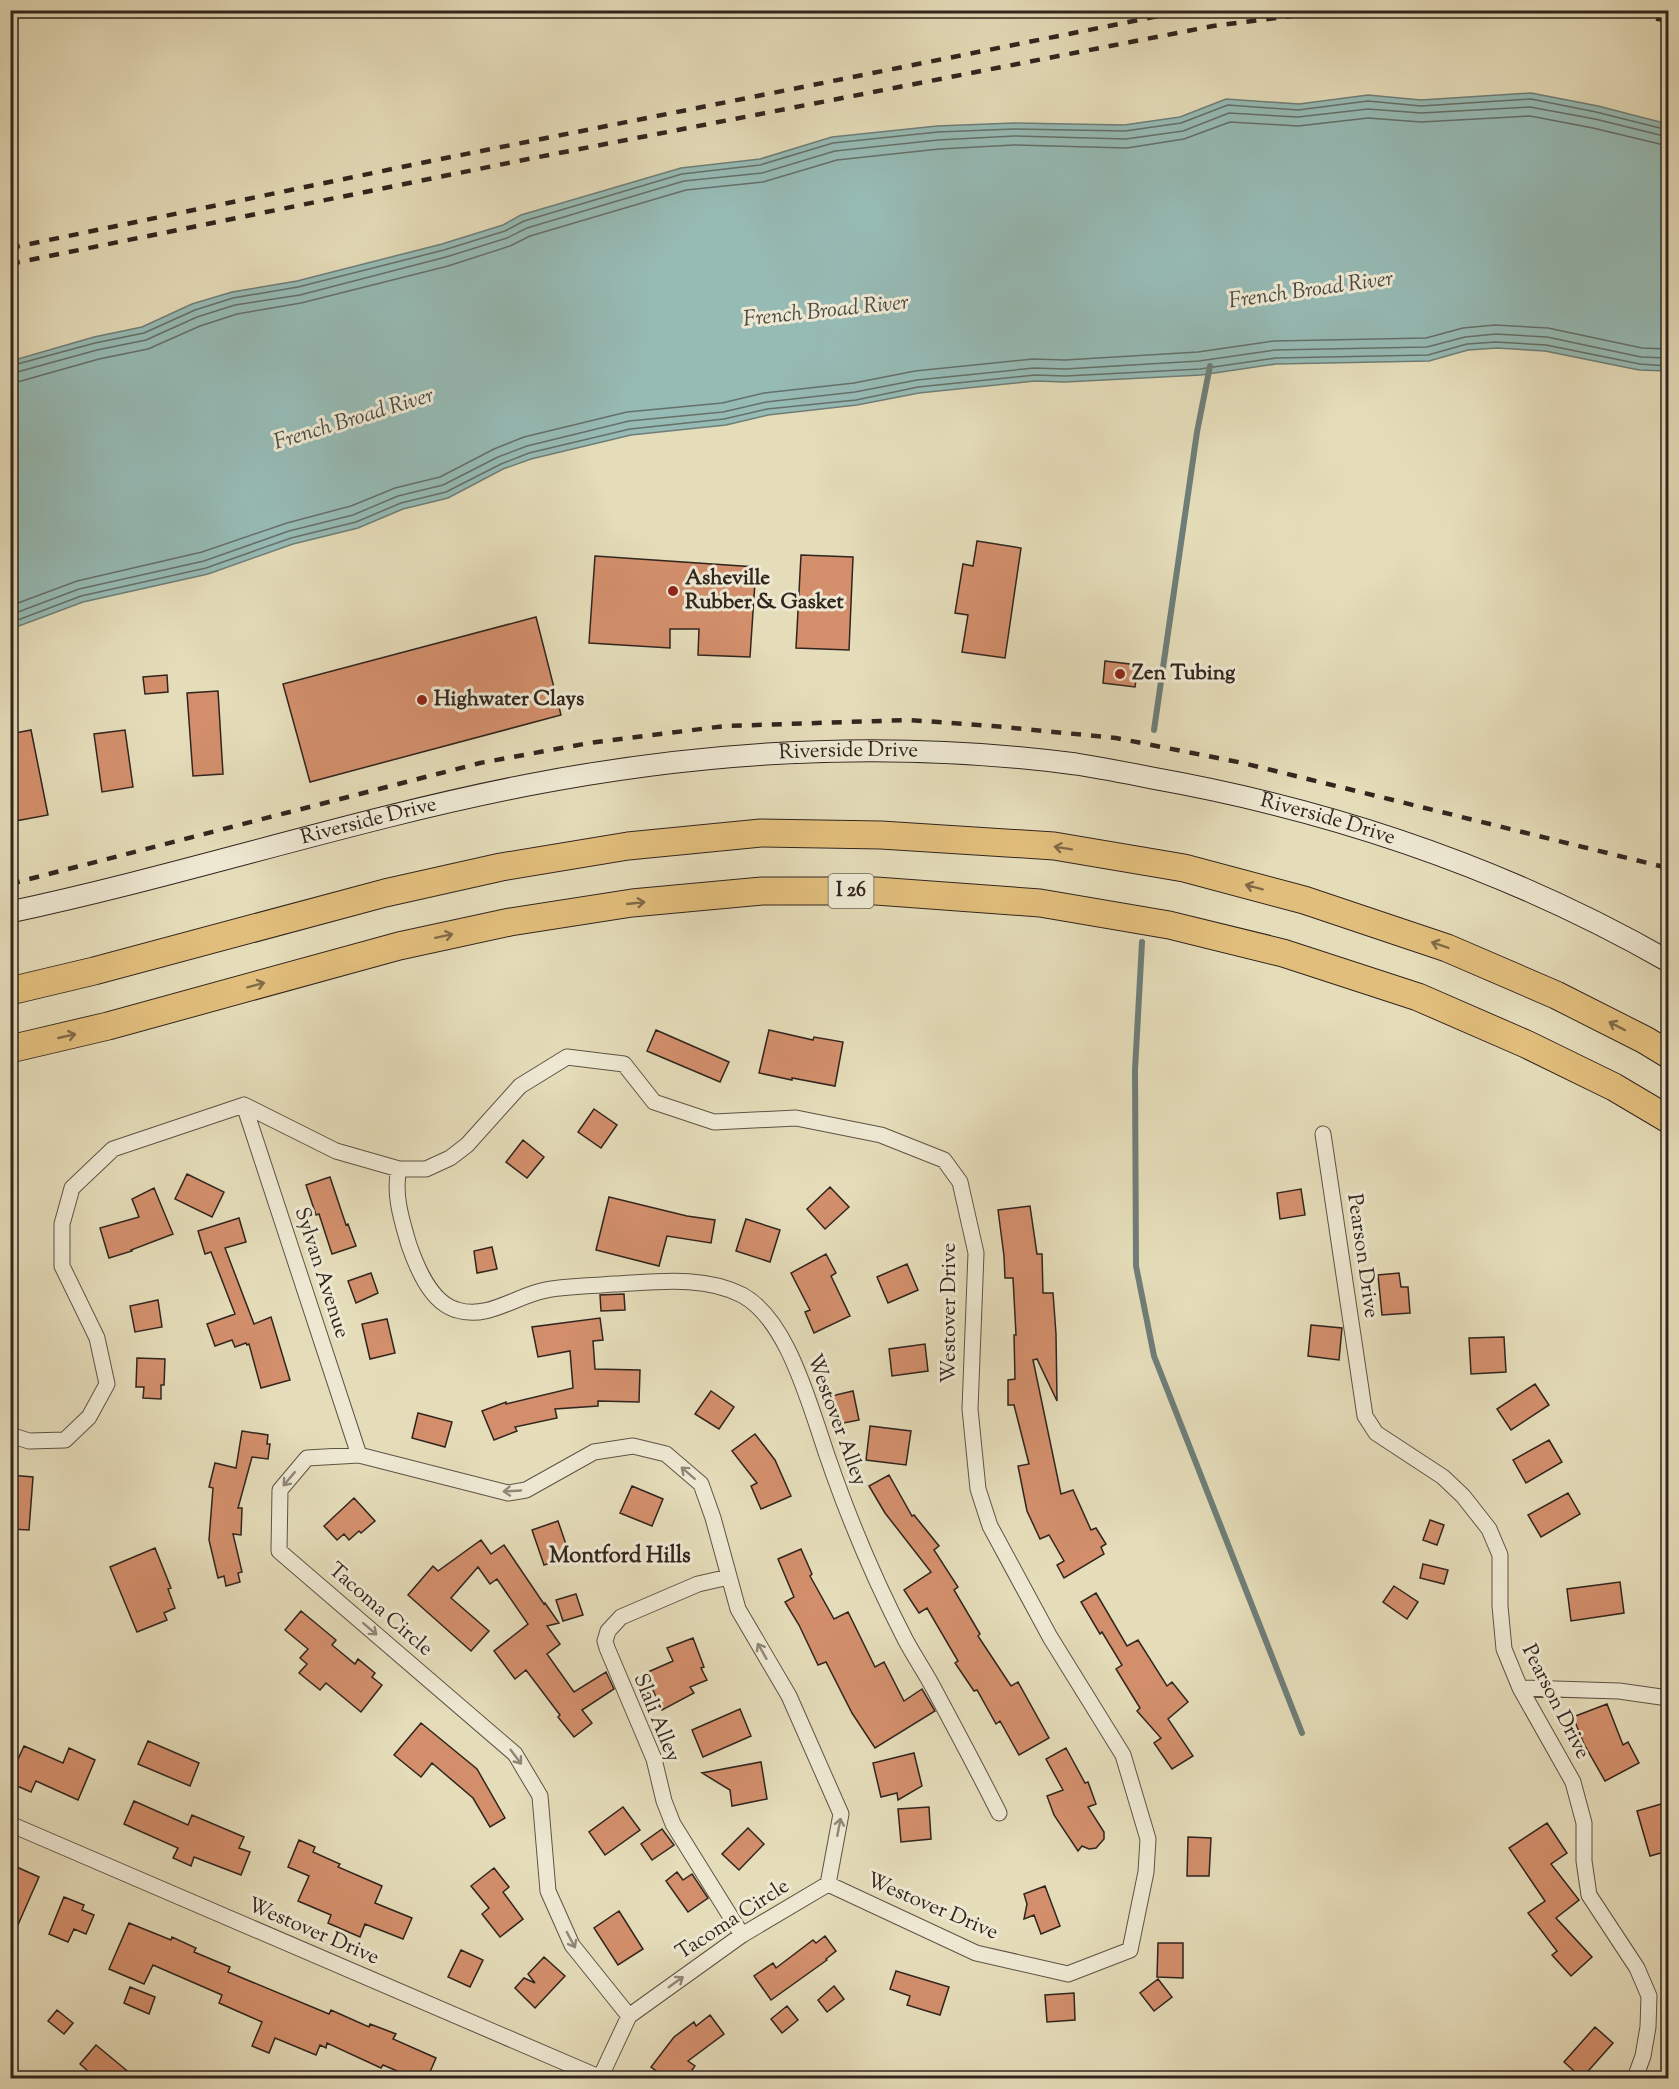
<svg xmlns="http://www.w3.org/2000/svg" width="1679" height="2089" viewBox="0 0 1679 2089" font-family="'Sorts Mill Goudy',serif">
<rect width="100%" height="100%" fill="#e5dcb9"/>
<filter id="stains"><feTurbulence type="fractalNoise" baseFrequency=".00333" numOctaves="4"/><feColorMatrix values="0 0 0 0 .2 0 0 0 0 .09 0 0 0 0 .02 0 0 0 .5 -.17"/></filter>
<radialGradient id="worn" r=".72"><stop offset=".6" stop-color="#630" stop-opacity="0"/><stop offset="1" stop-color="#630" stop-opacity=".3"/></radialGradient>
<!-- water -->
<path fill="#96bab4" stroke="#6e7e78" stroke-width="1.5" d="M1531 93 1598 106 1668 124V371L1639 370 1545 351 1497 348 1468 350 1429 361 1276 364 1201 375 1065 382 1035 381 919 393 857 405 768 415 726 425 631 435 531 459 503 469 448 498 403 509 358 528 293 544 208 574 83 602 11 629V361L94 337 142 327 192 304 232 292 297 281 442 244 503 225 521 215 681 168 760 159 832 137 937 126 1014 123 1124 125 1180 117 1226 99 1299 104 1368 95 1421 100Z"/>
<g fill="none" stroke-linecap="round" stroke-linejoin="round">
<!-- shore -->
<path stroke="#647069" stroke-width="1.5" d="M10 366 95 343 144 333 195 310 233 298 298 287 444 250 505 231 524 221 682 174 760 165 833 143 938 132 1014 129 1125 131 1181 123 1228 105 1298 110 1368 101 1421 106 1531 99 1596 112 1668 130
M10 374 97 350 146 340 197 317 235 305 300 295 446 257 507 238 527 228 684 181 762 173 835 151 938 140 1014 136 1126 139 1183 131 1229 113 1298 117 1368 109 1421 113 1530 107 1595 119 1668 137
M10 383 21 381 99 359 148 349 200 326 237 314 301 303 448 266 510 246 530 236 686 190 763 182 837 160 939 149 1014 145 1127 148 1184 139 1230 122 1298 126 1368 118 1421 122 1530 116 1593 128 1668 146
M10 606 77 581 202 552 287 523 351 506 395 488 440 477 494 449 524 437 627 412 722 403 764 393 854 383 915 371 1033 359 1065 360 1198 352 1274 341 1426 338 1463 328 1495 325 1548 328 1642 348 1668 349
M10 615 79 589 204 561 289 531 353 515 398 496 443 485 498 457 527 446 629 421 723 412 766 402 855 392 917 380 1034 368 1065 369 1199 361 1275 350 1427 347 1465 337 1496 334 1547 337 1641 357 1668 358
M10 623 81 596 206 568 291 538 356 522 401 503 446 492 501 464 529 453 630 429 724 419 767 409 856 400 918 387 1035 375 1066 376 1200 369 1276 358 1428 355 1467 344 1496 342 1546 345 1640 364 1668 366"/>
<!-- stream -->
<path stroke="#6e7e78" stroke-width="6" d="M1154 730 1197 432 1210 366
M1142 942 1135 1070 1136 1266 1154 1356 1302 1733"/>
</g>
<!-- building -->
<path fill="#d38f6c" stroke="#31251e" stroke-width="1.5" d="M977 541 1021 548 1005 658 962 652 968 615 955 613 963 564 973 566Z
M801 555 853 557 849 650 796 648Z
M595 556 756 567 750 657 698 655 699 629H670V648L589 643Z
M536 617 561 715 310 782 283 684Z
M1105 661 1138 665 1135 687 1103 683Z
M167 675 168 692 145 694 143 677Z
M218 691 223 774 193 776 187 693Z
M31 730 48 815 10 822V734Z
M125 730 133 787 102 792 94 734Z
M656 1030 729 1062 720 1082 647 1051Z
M769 1030 813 1040 814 1037 843 1042 835 1086 792 1078V1080L759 1073Z
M594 1109 617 1125 601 1148 578 1132Z
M523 1140 544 1157 527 1178 506 1162Z
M187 1174 224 1192 212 1217 175 1199Z
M330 1177 346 1225 348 1224 356 1246 332 1254 319 1214 316 1215 306 1185Z
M830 1187 849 1207 825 1229 807 1209Z
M154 1188 173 1234 131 1250 132 1251 109 1258 100 1228 139 1217 132 1199Z
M1301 1189 1305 1215 1280 1219 1277 1193Z
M609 1197 687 1216 715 1220 711 1243 667 1236 659 1266 596 1250Z
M1030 1206 1037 1254H1042L1043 1293H1053L1056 1334 1057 1401 1037 1359 1033 1360 1061 1494 1073 1490 1091 1530 1096 1528 1106 1544 1101 1547 1104 1554 1064 1578 1057 1565 1064 1561 1049 1535 1040 1539 1027 1511 1018 1466 1029 1464 1014 1405H1008V1380L1015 1379 1014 1335H1016L1013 1278H1005L1004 1256 998 1210Z
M239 1218 246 1242 225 1248 254 1324 271 1317 290 1380 261 1388 249 1344 247 1345 246 1343 235 1347 232 1340 215 1346 207 1324 235 1314 211 1252 205 1254 198 1231Z
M746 1219 780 1230 770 1262 736 1251Z
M492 1247 497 1269 477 1273 474 1251Z
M826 1254 836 1273 831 1276 850 1316 814 1333 805 1312 810 1310 791 1273Z
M907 1264 918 1290 888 1303 877 1277Z
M371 1273 378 1293 356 1303 348 1281Z
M1399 1273 1401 1287H1408L1410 1313 1382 1315 1378 1275Z
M624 1294 625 1310 601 1311 600 1295Z
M158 1300 162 1327 135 1332 130 1306Z
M600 1318 603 1340 593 1341 595 1369 640 1370 639 1402 598 1401V1406L555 1409 557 1418 515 1427 517 1431 494 1440 482 1411 506 1402V1404L573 1388 570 1351 538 1357 532 1327Z
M387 1319 395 1353 370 1359 362 1324Z
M1311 1325 1342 1328 1339 1360 1308 1356Z
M1504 1337 1506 1372 1471 1374 1469 1338Z
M925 1344 928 1371 892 1376 889 1349Z
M137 1358 165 1359 164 1385H161V1399L143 1398 144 1387H136Z
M1535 1384 1549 1405 1511 1430 1497 1409Z
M711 1391 734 1407 719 1429 695 1414Z
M853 1391 859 1420 833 1425 827 1397Z
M418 1413 452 1422 445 1447 412 1438Z
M870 1426 911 1431 906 1465 866 1460Z
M242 1431 268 1435 267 1444H270L268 1459 252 1457 238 1508H242L241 1535 233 1534 242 1572 238 1573 240 1582 226 1586 224 1576 218 1578 209 1540 213 1488 209 1487 215 1463 236 1468Z
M755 1434 775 1460 791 1496 761 1509 751 1486 757 1483 732 1451Z
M1549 1440 1562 1462 1526 1483 1513 1460Z
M10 1475 33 1477 29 1530 10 1529Z
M889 1475 912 1516 914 1515 939 1546 934 1550 958 1587 954 1590 980 1634 978 1636 1011 1686 1018 1682 1049 1738 1019 1755 1000 1721 996 1724 977 1690 974 1691 955 1663 958 1661 927 1608 919 1613 904 1590 931 1572 885 1513 869 1486Z
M632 1486 663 1499 652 1526 620 1513Z
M1568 1493 1580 1514 1541 1537 1528 1515Z
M354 1498 375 1521 361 1533 359 1531 349 1540 344 1534 337 1540 324 1526Z
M1430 1520 1444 1525 1437 1545 1423 1540Z
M558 1521 570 1556 544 1565 532 1530Z
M481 1540 491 1554 504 1545 544 1604 545 1603 559 1623 547 1626 560 1644 547 1654 574 1692 606 1672 614 1689 582 1710 592 1723 574 1737 558 1717 560 1715 526 1670 515 1679 494 1651 528 1624 497 1579 490 1584 478 1567 451 1598 489 1631 471 1651 408 1595 433 1566 438 1571Z
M155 1548 171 1588 168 1589 175 1608 164 1613 167 1620 137 1632 110 1567Z
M801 1549 812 1574 810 1576 834 1619 848 1612 875 1667 884 1662 904 1701 922 1689 935 1711 875 1748 852 1713 826 1662 818 1665 799 1625 785 1602 794 1597 778 1559Z
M1423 1564 1448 1570 1444 1584 1420 1578Z
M1620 1582 1624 1613 1571 1621 1567 1589Z
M1394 1586 1418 1602 1407 1619 1383 1602Z
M1096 1593 1127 1646 1138 1640 1167 1686 1172 1682 1188 1702 1168 1719 1193 1756 1172 1769 1154 1743 1161 1738 1137 1711 1140 1708 1116 1669 1122 1665 1102 1632 1100 1634 1081 1602Z
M576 1594 583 1615 563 1621 556 1600Z
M301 1611 336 1640 332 1645 355 1664 358 1659 375 1673 372 1677 382 1685 361 1712 326 1683 320 1690 299 1673 307 1664 300 1658 308 1649 285 1630Z
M693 1638 704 1667 701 1668 707 1680 690 1687 694 1693 662 1710 652 1688 646 1691 639 1676 673 1661 667 1648Z
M1607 1704 1623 1745 1628 1742 1639 1763 1605 1781 1584 1744 1573 1717Z
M740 1709 751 1736 703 1757 692 1730Z
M421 1723 477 1769 505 1818 490 1827 473 1798 432 1763 421 1777 394 1755Z
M148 1741 199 1763 190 1786 138 1764Z
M24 1746 63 1763 69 1748 95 1760 78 1800 36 1781 31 1792 10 1783V1777Z
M1066 1748 1085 1783 1088 1782 1096 1804 1088 1807 1104 1832V1839L1096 1848 1089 1849 1082 1846 1078 1851 1054 1815 1047 1796 1063 1790 1046 1759Z
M914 1753 922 1786 898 1800 897 1793 881 1797 873 1763Z
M761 1762 767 1799 732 1806 730 1790 702 1773Z
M134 1801 188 1825 192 1815 244 1837 239 1848 250 1852 241 1875 194 1857 191 1866 173 1858 178 1848 124 1824Z
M1668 1802V1851L1650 1856 1637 1811Z
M623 1807 640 1830 605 1855 589 1832Z
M929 1807 931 1839 901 1842 898 1809Z
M1547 1823 1567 1853 1551 1864 1579 1900 1556 1918 1592 1957 1571 1976 1552 1955 1557 1951 1528 1913 1545 1901 1509 1848Z
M748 1828 764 1844 739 1870 722 1854Z
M662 1829 674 1845 652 1860 641 1844Z
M1188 1837 1211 1838 1209 1876H1187Z
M299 1840 315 1847 313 1852 340 1864 338 1867 382 1886 375 1903 412 1918 403 1939 365 1924 360 1937 328 1923 331 1915 298 1901 309 1876 288 1867Z
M10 1864 39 1877 10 1943Z
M494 1868 509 1887 503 1892 523 1919 500 1937 482 1914 489 1908 471 1886Z
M677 1872 683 1880 692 1874 708 1898 688 1912 666 1881Z
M1045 1886 1060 1926 1041 1934 1034 1915 1024 1919 1027 1904 1024 1894Z
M64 1897 84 1905 82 1910 94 1915 86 1934 74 1929 68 1942 49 1934Z
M619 1911 643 1949 618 1965 594 1928Z
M129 1923 171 1940 172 1937 196 1948 194 1952 230 1967 228 1972 329 2014 331 2010 369 2027 370 2024 396 2034 393 2039 436 2058 427 2079H416L383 2065 381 2068 327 2043 326 2048 320 2045 316 2055 275 2038 269 2053 252 2046 262 2022 219 2003 222 1995 153 1965 144 1984 109 1969Z
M825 1936 836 1951 826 1959 827 1960 771 2000 754 1976 773 1963 776 1968 813 1940 816 1943Z
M1158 1943H1183V1978L1157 1977Z
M461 1950 483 1960 470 1987 448 1977Z
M544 1957 565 1976 535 2008 515 1988 524 1978 535 1983 528 1974Z
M896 1971 949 1987 940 2015 907 2005 910 1996 890 1989Z
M1158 1979 1172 1997 1154 2011 1140 1993Z
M834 1986 844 1999 827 2012 818 2000Z
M130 1987 155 1997 149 2014 124 2003Z
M1074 1993 1075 2020 1047 2022 1045 1995Z
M787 2006 798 2020 782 2033 771 2019Z
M57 2010 73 2023 64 2034 48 2021Z
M710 2015 724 2034 688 2061 695 2066 686 2079H667L651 2067 674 2037 694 2022 696 2026Z
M1595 2027 1613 2043 1582 2078 1564 2062Z
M96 2045 137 2079H97L80 2064Z"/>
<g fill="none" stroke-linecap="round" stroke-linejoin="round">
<!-- street casing -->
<g stroke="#5e5345" stroke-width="17">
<path id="street" d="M244 1105 359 1455
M1323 1134 1365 1416 1376 1433 1443 1477 1463 1496 1489 1529 1500 1555V1606L1504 1649 1520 1688 1573 1782 1584 1823V1861L1589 1895 1637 1968 1649 1996 1648 2027 1643 2056 1635 2078
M399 1169C393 1194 402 1221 409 1245 417 1268 431 1303 457 1310 488 1320 517 1295 546 1290 568 1286 592 1286 614 1284 655 1282 704 1275 742 1295 783 1317 804 1387 818 1428 841 1500 870 1571 905 1639 914 1656 925 1672 934 1689 956 1730 978 1771 999 1813
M10 1435 29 1441 65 1440 89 1417 107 1384 97 1338 62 1266V1224L72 1188 113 1149 244 1105 336 1151 399 1169H426L450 1158 467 1145 520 1086 567 1057 624 1064 654 1102 714 1122 796 1118 881 1135 944 1160 960 1182 976 1253 970 1409 978 1489 990 1526 1050 1637 1123 1755 1148 1839 1146 1872 1130 1950 1068 1974 976 1953 828 1884
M729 1577 698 1584 621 1617 608 1631 605 1641 607 1648 654 1759 664 1801 673 1824 742 1935
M1520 1688 1619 1691 1668 1698
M10 1824 601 2078
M600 2078 629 2016 742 1935 828 1884 841 1814 789 1696 738 1609 713 1518 701 1484 666 1454 633 1446 594 1452 526 1490 508 1493 359 1455 307 1458 280 1490 279 1551 515 1754 540 1796 548 1891 572 1945 629 2016"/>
</g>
<!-- secondary casing -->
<g stroke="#31251e" stroke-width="23">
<g id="secondary">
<path id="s1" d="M10 912C184 875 354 819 528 785 708 750 895 740 1076 764 1101 768 1127 773 1152 778 1332 810 1509 870 1668 961"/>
</g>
</g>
<!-- highway casing -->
<g stroke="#31251e" stroke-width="29">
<path id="highway" d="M10 991 94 971 385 893 501 867 628 846 761 833 881 835 1054 846 1184 868 1304 900 1447 948 1556 995 1645 1040 1668 1054
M10 1049 108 1026 399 946 510 922 632 903 762 891H876L1040 903 1169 925 1283 953 1418 997 1526 1044 1614 1087 1668 1119"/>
</g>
<!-- street -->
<use href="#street" stroke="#eee8d2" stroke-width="15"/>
<!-- secondary -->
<use href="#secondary" stroke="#eee8d2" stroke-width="21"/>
<!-- highway -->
<use href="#highway" stroke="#e2be7c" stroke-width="27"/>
<!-- rail -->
<path stroke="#31251e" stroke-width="4.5" stroke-dasharray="10 10" stroke-linecap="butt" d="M1617 10 1668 21
M10 248 431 161 1189 10
M10 264 513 162 1213 26 1338 10
M10 884 480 763 589 743 725 726 909 720 993 726 1116 738 1243 763 1668 868"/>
</g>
<!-- one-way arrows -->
<defs><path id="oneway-shaft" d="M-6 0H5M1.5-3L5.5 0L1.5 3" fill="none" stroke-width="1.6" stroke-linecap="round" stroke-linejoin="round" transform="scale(1.5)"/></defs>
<g stroke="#816a48">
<use href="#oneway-shaft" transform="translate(1063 848) rotate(-171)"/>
<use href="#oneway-shaft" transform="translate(1254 887) rotate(-165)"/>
<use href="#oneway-shaft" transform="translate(636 903) rotate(-6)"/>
<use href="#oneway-shaft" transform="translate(444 936) rotate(-12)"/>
<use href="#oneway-shaft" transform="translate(1440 945) rotate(-161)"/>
<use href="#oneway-shaft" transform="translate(256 985) rotate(-15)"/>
<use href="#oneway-shaft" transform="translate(1617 1026) rotate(-153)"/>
<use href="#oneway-shaft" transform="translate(67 1036) rotate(-13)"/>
</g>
<g stroke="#908678">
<use href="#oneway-shaft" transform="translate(688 1473) rotate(-139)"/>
<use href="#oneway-shaft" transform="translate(289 1479) rotate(130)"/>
<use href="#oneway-shaft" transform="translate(512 1491) rotate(177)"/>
<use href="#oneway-shaft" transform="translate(370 1629) rotate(41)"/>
<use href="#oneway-shaft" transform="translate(762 1651) rotate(-120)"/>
<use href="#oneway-shaft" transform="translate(516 1757) rotate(53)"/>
<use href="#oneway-shaft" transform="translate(839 1827) rotate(-79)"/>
<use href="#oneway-shaft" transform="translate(571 1940) rotate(62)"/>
<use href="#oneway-shaft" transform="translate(676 1982) rotate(-36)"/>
</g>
<!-- markers -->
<g fill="#8f2418" stroke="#eee8d2" stroke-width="2">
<circle cx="673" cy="591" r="6"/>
<circle cx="1120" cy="674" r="6"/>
<circle cx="422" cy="700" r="6"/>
</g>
<g text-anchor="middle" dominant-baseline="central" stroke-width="6" stroke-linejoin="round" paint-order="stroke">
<!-- shield labels -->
<rect fill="#eee8d2" stroke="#6a6054" stroke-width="1.5" x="828.5" y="874" width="45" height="34" rx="4.5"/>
<g font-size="20" font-weight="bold" fill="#31251e">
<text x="851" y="891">I 26</text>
</g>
<!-- poi labels -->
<g font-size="21" font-weight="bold" fill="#31251e" stroke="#eee8d2" text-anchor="start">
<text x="685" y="579">Asheville<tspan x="685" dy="24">Rubber &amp; Gasket</tspan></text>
<text x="1132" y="674">Zen Tubing</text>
<text x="434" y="700">Highwater Clays</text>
</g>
<!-- street labels -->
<g font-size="21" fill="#31251e" stroke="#eee8d2">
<text stroke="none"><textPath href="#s1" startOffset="856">Riverside Drive</textPath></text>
<text stroke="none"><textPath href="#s1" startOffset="1342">Riverside Drive</textPath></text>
<text stroke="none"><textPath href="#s1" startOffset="370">Riverside Drive</textPath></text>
<text transform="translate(1362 1256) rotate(82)">Pearson Drive</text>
<text transform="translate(321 1273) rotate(72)">Sylvan Avenue</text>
<text transform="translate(950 1313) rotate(-90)">Westover Drive</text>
<text transform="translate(836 1420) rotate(70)">Westover Alley</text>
<text transform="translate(380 1610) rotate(41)">Tacoma Circle</text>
<text transform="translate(1555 1702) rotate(63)">Pearson Drive</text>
<text transform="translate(656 1718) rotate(68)">Slali Alley</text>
<text transform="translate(932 1907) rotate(23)">Westover Drive</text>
<text transform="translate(733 1920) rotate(-33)">Tacoma Circle</text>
<text transform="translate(313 1932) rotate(23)">Westover Drive</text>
</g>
<!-- water labels -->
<g font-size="22" font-style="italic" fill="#4a4a44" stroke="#eee8d2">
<text transform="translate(1311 291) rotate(-8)">French Broad River</text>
<text transform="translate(826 312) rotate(-6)">French Broad River</text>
<text transform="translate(354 420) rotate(-17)">French Broad River</text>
</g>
<!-- neighbourhood labels -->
<g font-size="22" font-weight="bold" fill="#31251e" stroke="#eee8d2">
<text x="620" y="1557">Montford Hills</text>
</g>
</g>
<!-- margin -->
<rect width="1679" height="2089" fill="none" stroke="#e5dcb9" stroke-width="36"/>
<rect x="12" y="12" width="1655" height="2065" fill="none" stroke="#31251e" stroke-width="3"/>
<rect x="18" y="18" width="1643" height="2053" fill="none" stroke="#31251e" stroke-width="1.5"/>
<rect width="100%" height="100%" filter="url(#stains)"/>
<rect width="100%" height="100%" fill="url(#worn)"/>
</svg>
